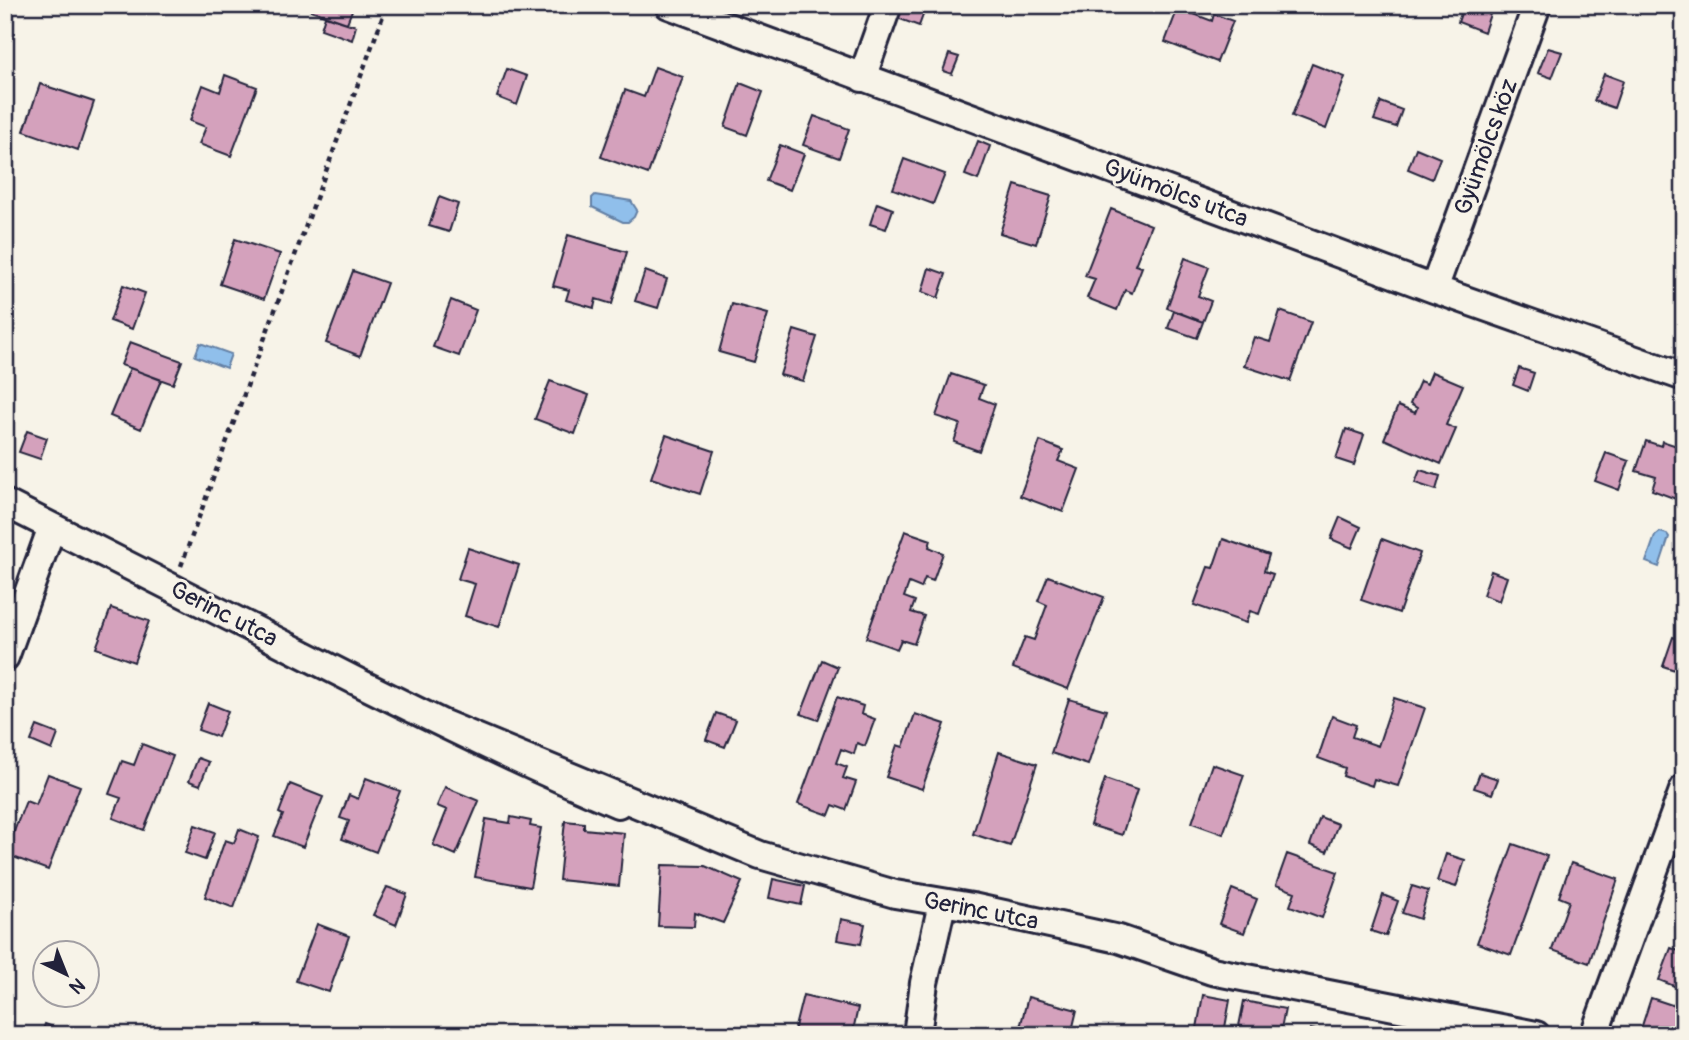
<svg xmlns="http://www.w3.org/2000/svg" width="1689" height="1040" viewBox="0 0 1689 1040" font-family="Pangolin,sans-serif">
<rect width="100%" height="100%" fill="#f7f3e8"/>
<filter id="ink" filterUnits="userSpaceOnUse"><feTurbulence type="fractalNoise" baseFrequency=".0143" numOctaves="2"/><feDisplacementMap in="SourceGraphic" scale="14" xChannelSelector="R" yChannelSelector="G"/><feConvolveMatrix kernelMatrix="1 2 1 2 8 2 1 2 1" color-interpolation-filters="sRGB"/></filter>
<g filter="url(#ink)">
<!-- water -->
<path fill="#90bfeb" stroke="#6480a5" stroke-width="2" d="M595 195 631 201 637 210 634 217 628 222H623L592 207V198Z
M200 343 231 354 226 368 195 356Z
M1660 532 1667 534 1669 537 1659 567 1646 562 1655 536Z"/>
<!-- building -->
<path fill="#d4a1bc" stroke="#22223b" stroke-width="2" d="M312 5H354L347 23 310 10Z
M902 5H938L936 10 926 7 919 26 897 18Z
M1464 5 1490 14 1484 32 1458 22Z
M1178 8 1212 21 1214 14 1233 21 1217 62 1165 42Z
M325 16 356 26 352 40 321 29Z
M1548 48 1562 52 1552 78 1538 73Z
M949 54 959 57 952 74 943 71Z
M1312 64 1345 77 1326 129 1292 116Z
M655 67 683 77 648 174 601 157 625 90 644 97Z
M507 69 527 76 517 105 497 97Z
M1604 74 1623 81 1614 108 1594 101Z
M225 75 257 87 231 156 199 144 206 127 190 121 203 85 220 92Z
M740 83 763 92 747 135 725 127Z
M40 84 94 102 78 150 24 131Z
M1381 102 1402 110 1396 127 1374 120Z
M5 116 15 120 5 147Z
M814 116 849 129 839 158 803 145Z
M978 141 990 146 978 180 965 175Z
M780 145 804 154 790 190 766 181Z
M1416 148 1440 158 1432 179 1408 169Z
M904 159 945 174 933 204 893 189Z
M1015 185 1051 196 1036 244 1000 233Z
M439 197 458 204 449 232 429 226Z
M877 203 893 209 886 229 870 224Z
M1111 209 1151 225 1135 265 1142 267 1132 293 1125 290 1117 310 1087 298 1095 279 1085 276Z
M568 235 627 252 612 304 596 299 594 308 566 300 569 290 553 286Z
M235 239 280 254 264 299 220 284Z
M1185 258 1209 267 1198 296 1211 301 1203 322 1167 308Z
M929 268 946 274 938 298 922 292Z
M353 271 387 283 360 356 326 343Z
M645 271 667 279 658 308 635 301Z
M123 285 145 293 132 329 110 321Z
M451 300 476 310 459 356 433 347Z
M732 304 768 314 754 362 719 352Z
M1174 311 1203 322 1197 338 1168 328Z
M1280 311 1311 322 1290 381 1244 366 1254 337 1270 342Z
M794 330 817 337 803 381 780 375Z
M130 342 182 361 173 384 121 365Z
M130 368 161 380 141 429 110 416Z
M1519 368 1534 373 1528 391 1513 385Z
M1432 372 1463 385 1446 425 1456 429 1441 464 1384 439 1398 406 1415 413 1417 408 1410 404 1420 381 1427 384Z
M951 374 984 385 979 398 995 404 979 451 954 442 960 424 936 416Z
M550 381 589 395 575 434 535 419Z
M1346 429 1364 435 1354 465 1336 459Z
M1684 429V502L1652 490 1656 477 1636 471 1646 441 1661 446 1662 441 1677 446Z
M27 431 47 438 40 459 19 452Z
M666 435 714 451 700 494 651 478Z
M1040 441 1063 450 1058 461 1079 469 1063 512 1020 496Z
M1606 453 1629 461 1619 490 1595 481Z
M1420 470 1440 476 1436 490 1415 483Z
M1340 517 1361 527 1352 548 1331 539Z
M905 531 931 540 929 547 943 553 933 581 925 578 921 588 909 583 904 597 915 601 911 612 924 616 914 644 901 640 897 649 866 638Z
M1223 539 1269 555 1264 571 1273 574 1259 614 1250 611 1246 623 1194 605 1208 567 1213 568Z
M1382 539 1420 553 1399 613 1361 600Z
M468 548 519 565 499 627 465 616 475 584 458 579Z
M1491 571 1507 577 1499 601 1483 595Z
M1048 576 1104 597 1068 689 1013 668 1025 637 1034 640 1047 605 1038 601Z
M111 608 149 621 134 662 96 648Z
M1673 637 1684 641V673L1663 666Z
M822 660 838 667 818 720 801 714Z
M837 697 863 706 861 714 875 719 865 746 857 743 854 754 841 749 836 763 847 767 843 778 856 782 846 810 833 805 829 815 798 804Z
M1394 698 1425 708 1398 786 1374 779 1372 786 1343 776 1345 768 1318 758 1332 716 1356 725 1352 737 1378 746Z
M1069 699 1106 710 1088 765 1051 753Z
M208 703 228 711 218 737 198 730Z
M716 713 736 720 725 747 706 740Z
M915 714 945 724 922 789 886 777 897 745 903 747Z
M37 726 58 734 52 750 31 741Z
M142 744 173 756 144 830 113 818 121 798 109 794 122 761 134 765Z
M999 752 1037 764 1010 846 973 834Z
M198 758 209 762 200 785 189 781Z
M1212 764 1244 775 1223 834 1192 823Z
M1480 773 1498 779 1492 794 1474 788Z
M48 774 80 786 48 870 5 854 26 801 36 805Z
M366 778 400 791 376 852 342 839 349 821 340 818 349 795 358 799Z
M1105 779 1137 790 1122 835 1090 825Z
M290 784 323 797 303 847 274 836 283 815 279 813Z
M445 787 479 801 456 855 433 845 447 810 437 806Z
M511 817 531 821 530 826 541 828 530 887 475 877 486 819 510 823Z
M1320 817 1338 824 1327 852 1310 845Z
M565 821 584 823V829L624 833 619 886 559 880Z
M195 825 215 832 205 860 185 853Z
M239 829 259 837 234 908 205 897 225 840 234 843Z
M1513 844 1547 856 1511 955 1477 943Z
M1287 854 1338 872 1322 918 1290 906 1295 892 1276 885Z
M1446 854 1465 860 1456 887 1437 881Z
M1571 863 1618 879 1589 963 1552 950 1569 901 1559 897Z
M662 865 705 866 742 882 723 923 695 913 694 927 658 926Z
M773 879 805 886 801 905 769 898Z
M1412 886 1428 891 1420 919 1402 913Z
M387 887 407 894 396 925 373 915Z
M1232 889 1257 899 1244 933 1219 924Z
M1383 895 1398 901 1386 936 1371 931Z
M841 919 865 924 861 944 837 940Z
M317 924 349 936 329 992 296 981Z
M1671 948 1684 953V990L1659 980Z
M803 995 858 1008 852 1035H793Z
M1203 995 1230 1000 1224 1033 1197 1028Z
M1028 997 1077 1010 1071 1035H1018Z
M1651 998 1684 1009V1035H1639Z
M1244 1001 1285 1009 1280 1034 1239 1026Z
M45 1024 70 1033V1035H41Z
M1310 1029 1341 1035H1309Z"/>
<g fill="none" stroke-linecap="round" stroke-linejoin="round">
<!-- minor casing -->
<g stroke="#22223b" stroke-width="32">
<path id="minor" d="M669 5 1434 289 1684 377
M862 78 888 5
M1434 289 1537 5
M5 503 360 683C445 725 530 767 618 804L444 724 760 855 895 894 972 907 1119 939 1212 971 1536 1035
M5 657 52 527
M917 1035 924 983 942 904
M1594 1035 1684 788"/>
</g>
<!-- path -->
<path stroke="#22223b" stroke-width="4.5" stroke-dasharray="5 5" stroke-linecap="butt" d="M181 566 387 5"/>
<!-- minor -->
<use href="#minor" stroke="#f7f3e8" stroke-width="26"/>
</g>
</g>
<g text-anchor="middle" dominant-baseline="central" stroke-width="6" stroke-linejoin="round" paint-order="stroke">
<!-- street labels -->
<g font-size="24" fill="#22223b" stroke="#f7f3e8">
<text transform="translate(1486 147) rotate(-70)">Gyümölcs köz</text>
<text transform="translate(1176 193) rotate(21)">Gyümölcs utca</text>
<text transform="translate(224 614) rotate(27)">Gerinc utca</text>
<text transform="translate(981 911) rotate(11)">Gerinc utca</text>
</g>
</g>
<!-- margin -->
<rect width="1689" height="1040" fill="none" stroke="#f7f3e8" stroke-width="28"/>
<rect x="14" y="14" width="1661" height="1012" fill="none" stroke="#22223b" stroke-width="2.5" filter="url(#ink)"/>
<!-- north arrow -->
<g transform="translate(66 974) rotate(137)"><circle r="33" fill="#f7f3e8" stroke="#a29fa3" stroke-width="2"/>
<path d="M0-5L12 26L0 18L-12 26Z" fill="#22223b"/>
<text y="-10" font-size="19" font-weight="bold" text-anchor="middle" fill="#22223b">N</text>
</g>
</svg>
